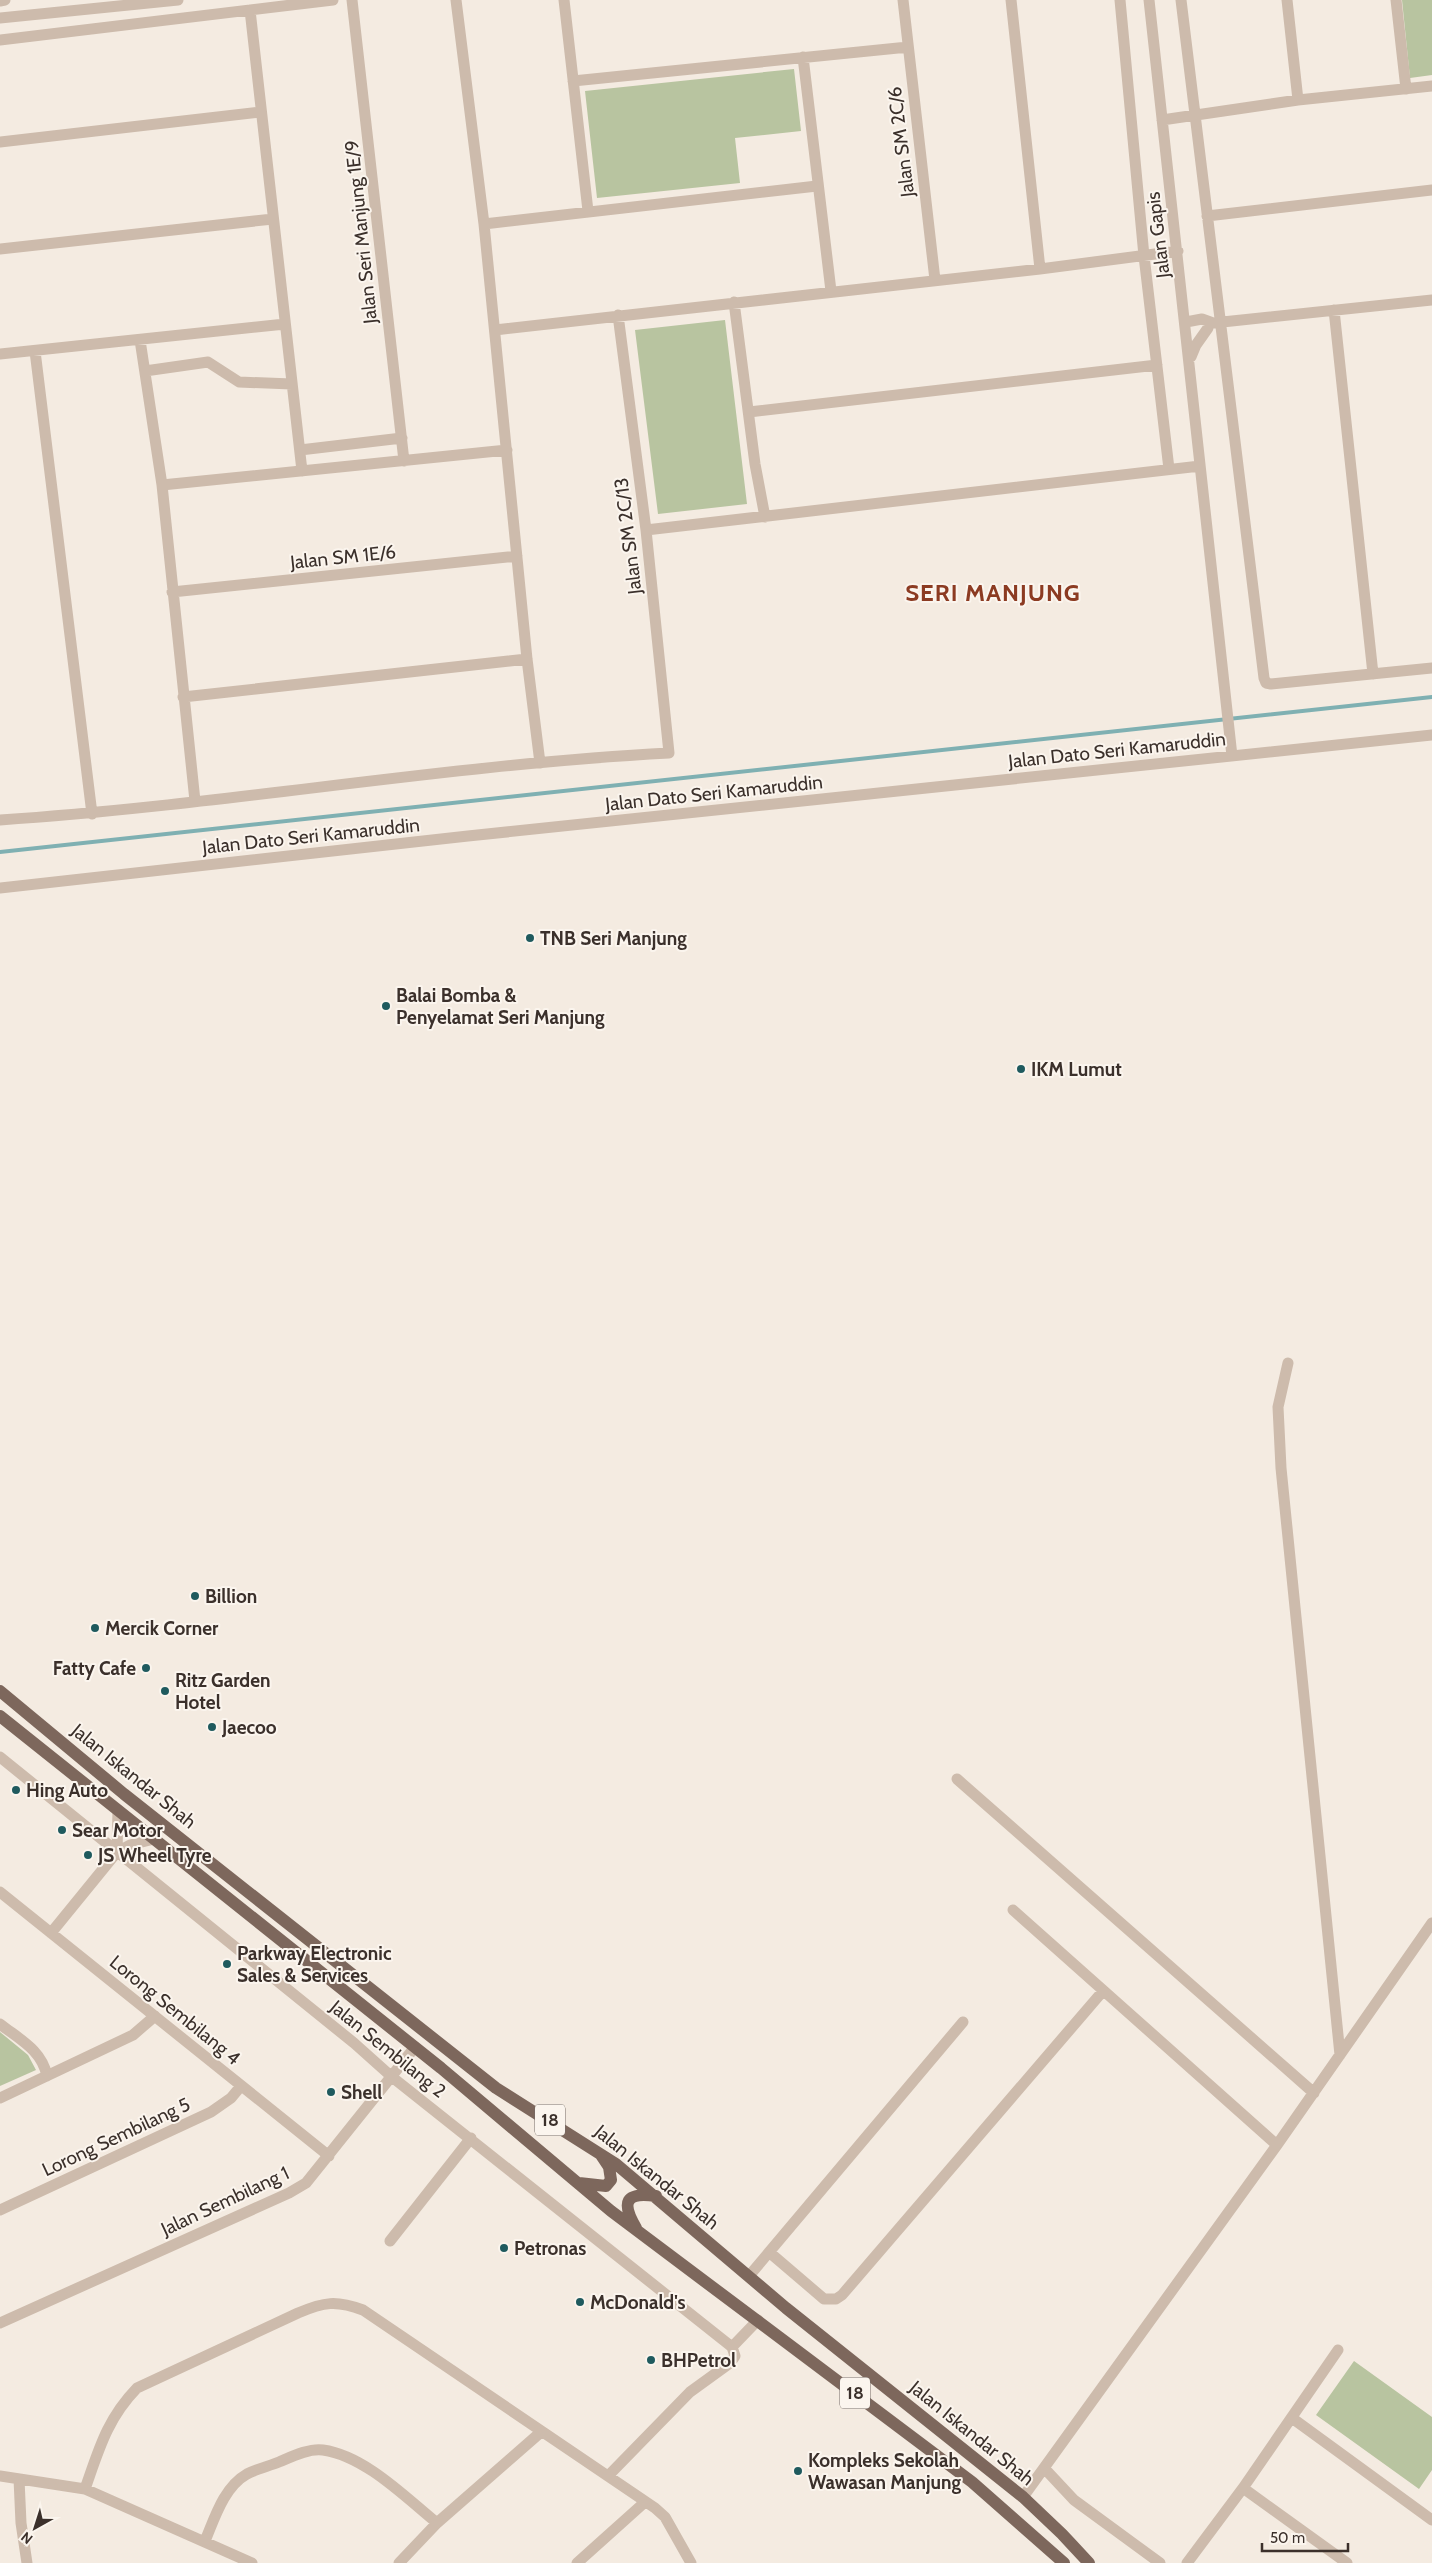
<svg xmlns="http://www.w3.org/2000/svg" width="1432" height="2563" viewBox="0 0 1432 2563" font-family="Cabin,sans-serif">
<rect width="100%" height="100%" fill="#f4ebe1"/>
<!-- green -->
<path fill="#b8c4a0" d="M1402 0H1432V75L1410 78Z
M794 69 801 131 735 138 740 183 597 198 585 91Z
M725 320 747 504 658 514 635 330Z
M0 2032 28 2055 36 2070 0 2086Z
M1354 2361 1432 2417V2470L1419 2489 1316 2415Z"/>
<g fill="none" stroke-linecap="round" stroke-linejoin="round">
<!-- stream -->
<path stroke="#7fb0b2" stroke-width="4" d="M0 852 1432 697"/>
<!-- minor -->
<path stroke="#cdbbac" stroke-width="11" d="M352 0 404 461
M456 0 484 224 527 659 540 763
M564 0 588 211
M903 0 935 280
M1011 0 1040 269
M1120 0 1144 256 1169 469
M1149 0 1232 756
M1181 0 1264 678 1266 683 1271 684 1432 668
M1287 0 1298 100
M1396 0 1406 89
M0 1 5 0
M250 10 302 471
M0 18 178 0
M0 40 333 0
M803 57 831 291
M573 81 908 47
M1162 120 1298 100 1432 86
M0 142 261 112
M1207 216 1432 190
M484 224 817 186
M0 249 273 219
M734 302 755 464 765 517
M1334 310 1373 674
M1186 322 1202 319 1213 323 1432 300
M495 330 1040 269 1178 251
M140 340 162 485 195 801
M35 351 92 814
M0 354 285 324
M1191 357 1196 345 1208 328
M145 371 208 362 239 382 292 384
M749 412 1157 365
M300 450 402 438
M162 485 507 450
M646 530 1200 466
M172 592 517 556
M183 697 527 659
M0 820C224 805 445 765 669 753L646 530 618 315
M0 888 468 836 1432 735
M1288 1363 1278 1407 1281 1468 1340 2055
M0 1757 354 2043 392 2077 732 2347 735 2356 730 2363 690 2392 608 2476
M957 1779 1314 2093
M117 1852 118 1810
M0 1892 329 2156
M1013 1910 1277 2145
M51 1933 117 1852 130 1845 154 1839
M0 2024C19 2039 42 2050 47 2076
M0 2098 133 2035 155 2016
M0 2210 211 2112 231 2098 241 2086
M390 2241 471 2138
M769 2252 824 2299H836L842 2295 1103 1991
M749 2276 963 2022
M0 2323 289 2193 306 2183 415 2047
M732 2347 758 2320
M1292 2418 1432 2520
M1045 2469 1074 2500 1160 2563
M0 2476 85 2489 252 2563
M19 2479 21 2523 27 2563
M1243 2488 1347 2563
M85 2489C99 2449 107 2419 137 2388L298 2313C324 2302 336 2300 363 2310L655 2508 665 2517 691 2563
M1023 2497 1277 2145 1432 1923
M205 2541C215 2517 224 2487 247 2474 257 2469 269 2466 279 2462 291 2457 309 2448 323 2450 365 2456 405 2497 437 2523
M399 2563 437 2523 541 2432
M577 2563 645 2502
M1187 2563 1243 2488 1338 2350"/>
<!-- major -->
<path stroke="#7d675c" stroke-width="12" d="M0 1691 124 1794 496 2088 616 2164 786 2308 1023 2497 1062 2534 1089 2563
M0 1716 441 2068 611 2211 972 2482 1064 2563
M579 2183 606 2186 611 2180 609 2167 601 2155
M636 2228C621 2202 625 2192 656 2196"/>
</g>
<!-- markers -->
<g fill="#1f5a5e" stroke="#fbf5ee" stroke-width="2">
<circle cx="530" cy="938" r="5"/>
<circle cx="386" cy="1006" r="5"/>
<circle cx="1021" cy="1069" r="5"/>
<circle cx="195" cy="1596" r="5"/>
<circle cx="95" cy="1628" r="5"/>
<circle cx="146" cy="1668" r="5"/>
<circle cx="165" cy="1691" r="5"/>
<circle cx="212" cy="1727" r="5"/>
<circle cx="16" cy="1790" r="5"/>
<circle cx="62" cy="1830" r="5"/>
<circle cx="88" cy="1855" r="5"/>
<circle cx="227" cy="1964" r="5"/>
<circle cx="331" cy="2092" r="5"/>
<circle cx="504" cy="2248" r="5"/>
<circle cx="580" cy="2302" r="5"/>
<circle cx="651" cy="2360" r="5"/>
<circle cx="798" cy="2471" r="5"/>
</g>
<g text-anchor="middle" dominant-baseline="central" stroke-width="4" stroke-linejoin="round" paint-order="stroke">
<!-- shield labels -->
<g fill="#fbf5ee" stroke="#756b66" stroke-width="1">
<rect x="535" y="2104.5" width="30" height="31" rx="4"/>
<rect x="840" y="2377.5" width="30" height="31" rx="4"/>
</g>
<g font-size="18" font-weight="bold" fill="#3b302b">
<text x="550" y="2120">18</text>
<text x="855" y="2393">18</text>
</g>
<!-- street labels -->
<g font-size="19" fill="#3b302b" stroke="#fbf5ee">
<text transform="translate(901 142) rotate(-97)">Jalan SM 2C/6</text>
<text transform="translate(361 232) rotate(-96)">Jalan Seri Manjung 1E/9</text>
<text transform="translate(1158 235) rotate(-97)">Jalan Gapis</text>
<text transform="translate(628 536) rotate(-97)">Jalan SM 2C/13</text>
<text transform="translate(343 557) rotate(-6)">Jalan SM 1E/6</text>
<text transform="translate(1117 750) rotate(-6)">Jalan Dato Seri Kamaruddin</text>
<text transform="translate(714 793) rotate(-6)">Jalan Dato Seri Kamaruddin</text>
<text transform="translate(311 836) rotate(-6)">Jalan Dato Seri Kamaruddin</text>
<text transform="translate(134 1776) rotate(39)">Jalan Iskandar Shah</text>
<text transform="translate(175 2010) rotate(39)">Lorong Sembilang 4</text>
<text transform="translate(388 2049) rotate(39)">Jalan Sembilang 2</text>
<text transform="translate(116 2137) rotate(-25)">Lorong Sembilang 5</text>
<text transform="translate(657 2177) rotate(39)">Jalan Iskandar Shah</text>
<text transform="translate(225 2201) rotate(-25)">Jalan Sembilang 1</text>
<text transform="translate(972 2433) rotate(39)">Jalan Iskandar Shah</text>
</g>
<!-- poi labels -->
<g font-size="19" font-weight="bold" fill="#3b302b" stroke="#fbf5ee" text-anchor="start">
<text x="540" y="938">TNB Seri Manjung</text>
<text x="396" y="995">Balai Bomba &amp;<tspan x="396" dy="22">Penyelamat Seri Manjung</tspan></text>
<text x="1031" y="1069">IKM Lumut</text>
<text x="205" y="1596">Billion</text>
<text x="105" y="1628">Mercik Corner</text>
<text x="136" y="1668" text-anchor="end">Fatty Cafe</text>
<text x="175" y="1680">Ritz Garden<tspan x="175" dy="22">Hotel</tspan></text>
<text x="222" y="1727">Jaecoo</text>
<text x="26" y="1790">Hing Auto</text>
<text x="72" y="1830">Sear Motor</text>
<text x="98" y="1855">JS Wheel Tyre</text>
<text x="237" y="1953">Parkway Electronic<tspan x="237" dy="22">Sales &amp; Services</tspan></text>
<text x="341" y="2092">Shell</text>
<text x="514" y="2248">Petronas</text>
<text x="590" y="2302">McDonald's</text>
<text x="661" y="2360">BHPetrol</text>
<text x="808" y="2460">Kompleks Sekolah<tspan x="808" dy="22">Wawasan Manjung</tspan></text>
</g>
<!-- district labels -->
<g font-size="24" font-weight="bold" letter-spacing="1" fill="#8c3b22" stroke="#fbf5ee">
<text x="993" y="592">SERI MANJUNG</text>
</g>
</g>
<!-- north arrow -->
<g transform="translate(35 2528) rotate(219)" stroke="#fbf5ee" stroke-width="4" paint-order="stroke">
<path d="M0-4L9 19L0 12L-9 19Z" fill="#3b302b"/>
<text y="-8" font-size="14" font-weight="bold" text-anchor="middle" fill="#3b302b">N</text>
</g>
<!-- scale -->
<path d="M1262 2543v8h86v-8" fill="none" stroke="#3b302b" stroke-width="2.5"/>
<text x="1270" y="2543" font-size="15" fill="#3b302b" stroke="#fbf5ee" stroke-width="4" paint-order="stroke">50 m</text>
</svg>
